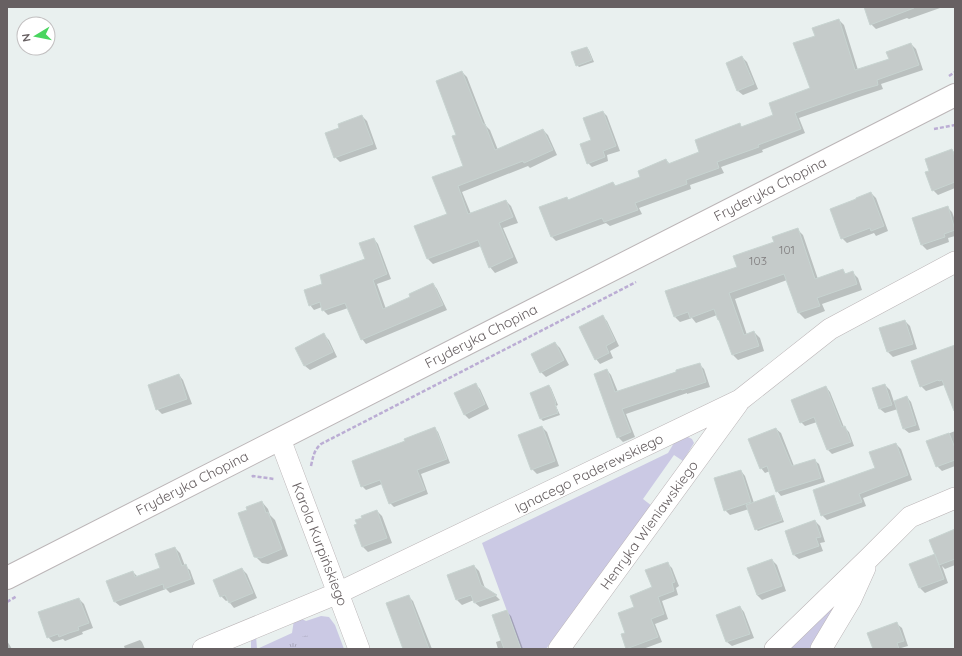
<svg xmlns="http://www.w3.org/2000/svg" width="962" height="656" viewBox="0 0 962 656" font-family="Quicksand,sans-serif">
<defs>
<pattern id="park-tufts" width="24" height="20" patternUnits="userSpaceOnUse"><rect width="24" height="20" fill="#cbc9e4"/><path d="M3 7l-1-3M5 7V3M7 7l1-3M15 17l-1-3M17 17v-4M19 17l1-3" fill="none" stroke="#a9a7bc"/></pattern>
</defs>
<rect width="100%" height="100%" fill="#e9f0ef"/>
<!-- green -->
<path fill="#cbc9e4" d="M686 436 692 439 694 443 683 461 674 455 643 499 652 506 546 649H521L482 543 668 453 674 443Z
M841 598 809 649H789Z
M321 616 329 617 335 625 344 649H251V639L256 636 257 649 292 633 294 620 298 617 306 621Z"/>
<!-- park -->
<path fill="url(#park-tufts)" d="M307 635 312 649H269Z"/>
<!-- shadow -->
<path fill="#0003" d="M865 7H940V8L909 19 907 18 876 29 871 24Z
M839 20 844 25 858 70 890 59 911 44 916 49 923 70 881 84 883 89 862 96 799 118 805 133 762 150 763 152 721 167 724 173 690 185 691 189 639 208 642 214 610 226 606 223 556 241 552 237 567 198 569 200 613 183 616 186 641 177 666 160 670 164 701 152 740 125 742 127 775 116 811 88 816 37Z
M587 48 589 50 594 62 579 67 577 65Z
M742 57 747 62 758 89 743 95 738 91 727 64Z
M462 72 467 77 486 126 490 130 498 150 543 130 548 135 557 155 530 168 528 166 462 192 471 214 506 201 511 206 518 223 503 228 518 263 495 273 490 267 481 246 433 264 428 259 415 227 448 214 464 166 458 135Z
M603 112 607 116 620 151 607 155 608 161 592 167 588 163 592 141Z
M362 116 367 121 377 149 340 162 335 157 341 129Z
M952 150 955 153V188L938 195 933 190 930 171Z
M871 193 876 198 888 231 876 236 874 233 847 243 842 238Z
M947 207 952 212 955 220V236L948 238 949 242 927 250 922 245 913 218Z
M797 229 803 235 818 279 842 270 847 275 853 273 858 278 862 290 822 304 825 311 805 319 799 313 787 280 735 299 747 335 754 332 760 338 764 351 738 360 733 355 717 315 696 323 692 318 680 322 675 317 738 267 775 243Z
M374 239 378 244 391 279 377 284 386 309 412 298 433 284 437 289 447 310 366 344 362 339 348 308 328 315 323 310 322 307 314 310 310 305 323 285 366 259Z
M602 316 607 321 619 346 610 351 613 358 600 364 596 359Z
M905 321 910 326 917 349 893 357 888 352 880 329Z
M324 335 329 340 337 357 310 370 305 366 296 348Z
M555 343 560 348 569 365 546 377 541 372Z
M955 349V410L944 385 926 391 921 386Z
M699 364 704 369 710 387 687 394V393L626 414 635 437 623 442 618 437 607 370 611 375 618 392Z
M179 375 183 380 192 404 162 414 157 409Z
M475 384 480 389 489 409 469 419 464 414Z
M885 385 890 390 894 402 907 397 911 402 920 430 909 433 904 429 898 409 885 413 880 409Z
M549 386 551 388 558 405 556 406 560 415 543 421 541 419 531 393Z
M826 387 830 392 844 427 849 432 854 446 832 454 828 450 817 422 805 426 801 422Z
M542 427 547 432 559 466 537 474 532 469Z
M434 428 438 432 450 463 421 474 428 494 394 507 390 503 382 484 366 490 362 486 406 442Z
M776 429 781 433 794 466 814 460 819 464 825 482 781 496 777 491 770 471 765 473 761 468Z
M955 431V466L942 471 937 466 928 442Z
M896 444 901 449 912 480 863 498 866 506 827 520 822 515 877 469Z
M741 471 745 476 754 503 773 496 775 498 784 522 758 531 756 529 749 509 730 515 725 510Z
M262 502 268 509 270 515 275 520 288 556 268 564 262 563 255 556 249 511Z
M377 511 382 516 392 543 368 552 363 547 355 525Z
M815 521 820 526 825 542 820 543 823 551 799 559 794 555Z
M955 534V565L945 569 942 566 948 583 925 593 920 588 911 564 934 555Z
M175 548 180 553 185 566 190 570 195 584 170 593 166 589 120 606 115 602 133 572 138 577 162 569Z
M772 560 777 565 786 591 762 600 757 595 748 569Z
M667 563 672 568 679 586 676 588 678 595 662 601 668 619 655 624 662 642 643 649H627L622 635 626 633 635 608 653 588Z
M474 566 479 571 485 588 496 596 500 600 480 607 475 603 474 600 462 605 457 600 448 576Z
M242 569 247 574 257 598 234 608 230 603 228 600 226 601 221 596Z
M408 596 413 601 432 649H404Z
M79 599 84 604 93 628 82 632 83 634 65 641 63 639 53 642 48 637Z
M740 607 744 612 754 638 732 646 727 642Z
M506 611 511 616 523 649H498L496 642 502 640Z
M897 624 902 628 908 646 901 648V649H874Z
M140 640 142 642 145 649H125L124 646Z
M7 641 9 644 12 649H7Z"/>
<!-- building -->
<path fill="#c5cbca" stroke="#c8d4d1" d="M864 7H914V8L870 25Z
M839 19 855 70 889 59 886 52 911 43 919 65 877 80 878 85 857 91 795 113 801 129 758 145 759 147 717 162 719 168 686 180 687 184 635 203 638 210 604 222 602 218 551 237 539 207 567 197 568 200 613 182 615 186 640 177 638 171 666 159 668 164 699 152 695 140 740 123 741 127 773 115 769 103 810 88 793 43 815 36 812 28Z
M587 47 592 60 576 66 571 52Z
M742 56 754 84 737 91 726 63Z
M462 71 483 124H485L495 150 543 129 553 150 524 163 523 161 458 186 468 214 506 200 513 217 499 223 513 257 489 268 478 240 427 259 414 226 447 214 432 177 463 166 452 136 456 135 436 81Z
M603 111 616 146 603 151 605 157 587 164 580 144 591 140 583 118Z
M362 115 373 144 334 158 325 133 339 128 338 124Z
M952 149 955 157V182L932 191 925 172 929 171 925 159Z
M871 192 884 226 871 231 870 228 841 239 830 209 856 199V198Z
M948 206 955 230 944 234 945 237 921 245 912 218Z
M798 228 815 279 843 269 845 274 853 271 857 284 817 298 820 306 798 313 784 274 729 293 744 335 754 331 759 346 732 355 719 320H718L714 309 690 318 688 312 674 317 665 291 737 267 733 256 774 242 772 237Z
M374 238 387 274 373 280 383 309 410 297 409 294 433 283 443 305 361 340 345 303 322 311 320 302 309 306 304 290 322 284 320 275 365 259 359 243Z
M603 315 615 341 606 346 609 353 595 360 579 327Z
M905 320 913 344 887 352 879 328Z
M324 333 333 352 304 366 295 348Z
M555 342 564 360 540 373 531 354Z
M955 345V411H954L942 380 939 381 938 380 920 387 911 361Z
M700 363 706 382 682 390 681 389 622 409 631 432 617 438 594 374 607 369 615 392 676 372V370Z
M179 374 187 399 156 410 148 385Z
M476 383 485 404 464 415 454 393Z
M885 384 892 405 879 409 872 388Z
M549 385 556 403 555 404 558 413 540 419 530 393Z
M826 386 842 427 845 426 851 442 827 450 814 417 800 423 791 400Z
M907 396 916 425 903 429 894 401Z
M542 426 555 461 531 470 518 435Z
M435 427 447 459 417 470 425 490 389 504 380 480 361 487 352 461 405 441 404 439Z
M776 428 792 466 815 459 821 478 776 492 767 466 760 469 748 439Z
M949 433 955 448V460L936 467 926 441Z
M896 443 908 475 859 494 862 502 821 516 813 490 875 468 869 452Z
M741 470 751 502 724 511 714 478Z
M774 495 782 520 755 530 746 505Z
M262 501 266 513 268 512 282 549 261 558 254 557 238 513 247 510 246 507Z
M377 510 387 538 362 547 354 525 357 524 355 520 362 518 361 516Z
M815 520 821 537 816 538 819 546 793 555 785 531Z
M955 529V559L939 565 929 540Z
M175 547 182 566 186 564 191 579 164 589 163 584 114 602 106 581 133 571 135 577 160 568 155 554Z
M935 554 944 579 919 588 909 564Z
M772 559 782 586 757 595 747 568Z
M668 562 675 582 672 583 674 591 658 597 664 614 651 619 658 637 626 649 621 634 625 633 618 613 634 607 630 596 652 587 645 570Z
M474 565 481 585 497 595 474 603 471 595 456 600 447 575Z
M242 568 253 593 229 603 225 595 220 597 213 580Z
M409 595 429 649H403L386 603Z
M79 598 89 623 78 627 79 630 69 633 59 637 58 634 47 638 38 612Z
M740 606 750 634 726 642 716 615Z
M507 610 521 649H504L492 615Z
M897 622 904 641 897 643 899 649H873L867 633Z"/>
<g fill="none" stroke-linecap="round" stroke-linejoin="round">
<!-- minor casing -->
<g stroke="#bbb5b7" stroke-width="22">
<path id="minor" d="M280 439 359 649
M203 649 338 593 740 400 830 329 955 262
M559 649 738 403
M775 649 869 558 910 517 955 498
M821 649 851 599 865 568"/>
</g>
<!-- tertiary casing -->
<g stroke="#bbb5b7" stroke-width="24">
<path id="tertiary" d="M7 578 955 95"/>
</g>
<!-- path -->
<path stroke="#bbadd4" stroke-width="2.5" stroke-dasharray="4 2" stroke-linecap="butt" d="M949 76 955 72
M934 129 955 125
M311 466C313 457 314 450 321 444L636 282
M252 477 253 476 274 479
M7 602 17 596"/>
<!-- minor -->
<use href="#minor" stroke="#fff" stroke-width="21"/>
<!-- tertiary -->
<use href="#tertiary" stroke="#fff" stroke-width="22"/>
</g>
<g text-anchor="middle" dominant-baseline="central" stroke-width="3" stroke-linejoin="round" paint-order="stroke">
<!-- number labels -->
<g font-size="12" fill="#7e7b7c">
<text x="787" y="249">101</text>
<text x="758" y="260">103</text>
</g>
<!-- street labels -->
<g font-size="14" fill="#676062" stroke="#fff">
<text transform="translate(770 189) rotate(-27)">Fryderyka Chopina</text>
<text transform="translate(481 336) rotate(-27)">Fryderyka Chopina</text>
<text transform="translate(589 473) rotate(-26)">Ignacego Paderewskiego</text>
<text transform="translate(192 483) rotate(-27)">Fryderyka Chopina</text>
<text transform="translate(649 525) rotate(-54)">Henryka Wieniawskiego</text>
<text transform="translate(320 544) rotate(69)">Karola Kurpińskiego</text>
</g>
</g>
<!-- border -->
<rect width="962" height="656" fill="none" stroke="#676062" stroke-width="16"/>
<!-- north arrow -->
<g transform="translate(36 36) rotate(260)"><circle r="19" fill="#ffffff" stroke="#c2bfc0"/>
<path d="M0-3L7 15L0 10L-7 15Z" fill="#49d55f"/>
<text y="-6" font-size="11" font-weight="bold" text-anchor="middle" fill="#676062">N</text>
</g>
</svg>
